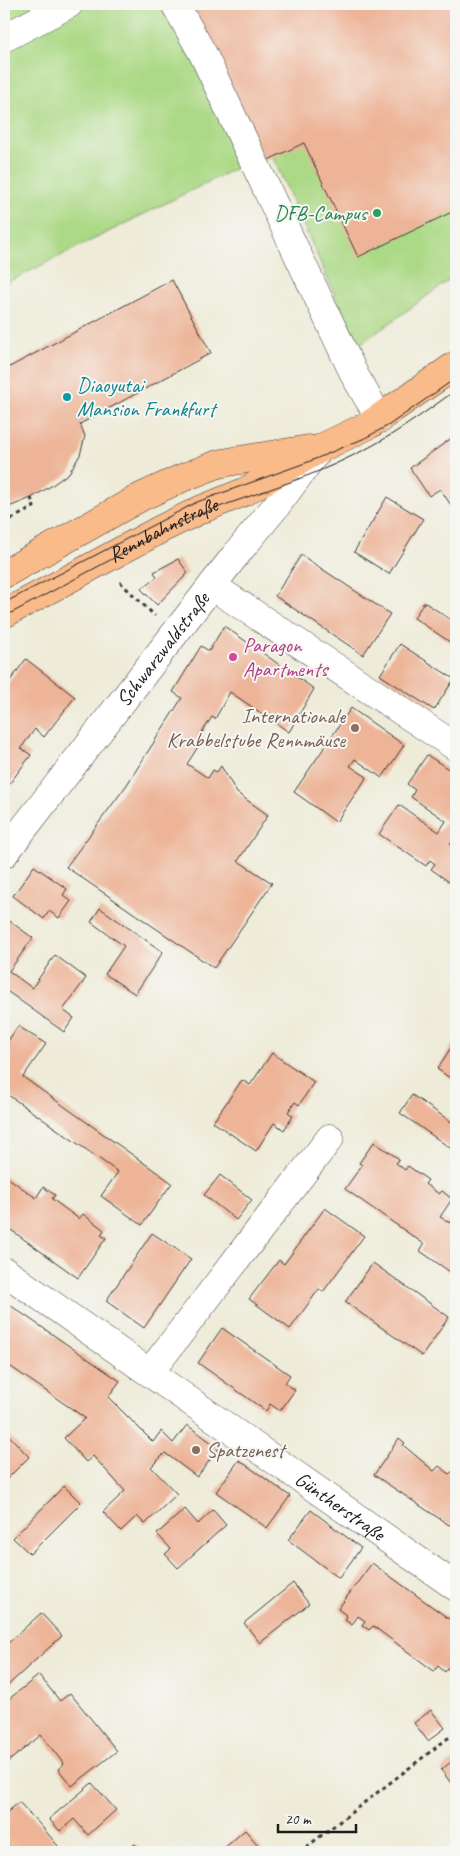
<svg xmlns="http://www.w3.org/2000/svg" width="460" height="1856" viewBox="0 0 460 1856" font-family="Caveat,sans-serif">
<rect width="100%" height="100%" fill="#f6f6f2"/>
<filter id="ink" filterUnits="userSpaceOnUse"><feTurbulence type="fractalNoise" baseFrequency=".02" numOctaves="2"/><feDisplacementMap in="SourceGraphic" scale="10" xChannelSelector="R" yChannelSelector="G"/><feConvolveMatrix kernelMatrix="1 2 1 2 8 2 1 2 1" color-interpolation-filters="sRGB"/></filter>
<filter id="wash" filterUnits="userSpaceOnUse"><feTurbulence type="fractalNoise" baseFrequency=".0096" numOctaves="4" result="noise"/><feDisplacementMap in="SourceGraphic" scale="20" xChannelSelector="R" yChannelSelector="G"/><feGaussianBlur stdDeviation="1.12" result="paint"/><feColorMatrix in="noise" values="0 0 0 0 0 0 0 0 0 0 0 0 0 0 0 0 0 1.4 0 .05"/><feComposite in="paint" operator="in"/></filter>
<g filter="url(#wash)">
<rect width="100%" height="100%" fill="#eeebd8"/>
<!-- green -->
<path fill="#acd985" stroke="#647a50" d="M4 4H456V275L358 346 270 151 4 284Z"/>
<g id="blocks">
<!-- building -->
<path fill="#edb497" d="M183 4H456V210L358 257 304 143 266 161Z
M172 280 211 353 80 424 85 436 80 455 69 473 51 486 31 498 4 509V370Z
M456 435V509L455 511 440 489 429 496 410 468Z
M387 497 423 519 389 574 354 552Z
M301 555 390 614 363 655 275 596Z
M178 559 188 573 157 605 141 589 157 577 154 572Z
M424 602 456 623V646L414 618Z
M224 626 314 689 289 732 230 692 215 719 212 717 199 737 203 739 187 764 208 778 213 770 217 772 221 766 237 793 268 815 238 861 272 883 214 968 66 867 126 786 182 698 173 692 201 646 209 651Z
M400 644 454 679 434 710 380 675Z
M26 659 75 697 44 737 35 729 21 748 31 755 4 791V689Z
M351 708 404 745 382 778 355 759 350 766 367 777 336 822 294 792Z
M427 755 456 774V836L450 845 456 850V878L452 884 431 869 435 864 430 860 426 866 379 834 399 805 439 832 446 821 411 797 415 790 407 784Z
M34 866 67 889 63 895 71 901 59 918 49 911 44 919 13 896Z
M100 908 163 952 135 994 105 974 124 946 91 922Z
M4 917 33 938 9 971 32 988 55 955 86 978 63 1010 74 1018 64 1032 4 989Z
M18 1026 46 1044 23 1077 172 1183 142 1225 101 1196 118 1172 4 1092V1047Z
M456 1040V1082L437 1069Z
M272 1053 314 1082 299 1105 295 1102 288 1112 293 1116 284 1130 274 1123 256 1151 213 1122 242 1080 250 1085Z
M412 1095 456 1125V1152L400 1113Z
M374 1142 399 1159 396 1163 405 1170 408 1166 428 1180 425 1184 439 1194 442 1191 452 1199 440 1217 450 1223 456 1214V1276L420 1251 424 1244 345 1189 362 1165 359 1163Z
M4 1175 36 1198 43 1187 55 1195 52 1199 79 1219 83 1214 104 1230 101 1235 106 1238 78 1278 4 1225Z
M220 1175 252 1200 236 1220 204 1195Z
M325 1208 364 1236 323 1292 319 1289 290 1329 249 1299 279 1260 284 1264Z
M152 1233 191 1259 144 1328 106 1301Z
M373 1263 449 1317 422 1356 345 1302Z
M4 1301 120 1381 108 1397 153 1442 161 1431 173 1443 187 1425 219 1448 197 1477 165 1453 151 1467 177 1494 145 1524 137 1516 121 1531 103 1512 125 1491 93 1456 86 1462 64 1438 85 1418 4 1362Z
M222 1328 290 1375 285 1383 295 1390 280 1411 270 1404 266 1411 198 1363Z
M4 1430 29 1457 4 1482Z
M399 1438 405 1443 403 1445 434 1471 439 1466 449 1474 456 1469V1521L449 1525 374 1475Z
M239 1460 290 1496 267 1528 216 1492Z
M64 1486 81 1503 30 1554 13 1538Z
M185 1509 198 1524 213 1510 226 1525 178 1568 165 1554 171 1549 157 1534Z
M311 1510 361 1548 339 1578 288 1540Z
M372 1563 456 1624V1661L454 1659 445 1672 438 1666 434 1671 373 1626 369 1630 362 1625 365 1621 358 1616 352 1625 345 1620 347 1616 338 1609Z
M293 1583 309 1604 260 1643 244 1623Z
M41 1613 62 1636 6 1687 4 1684V1647Z
M39 1675 60 1701 70 1693 117 1751 72 1786 58 1769 64 1764 41 1735 4 1765V1747L8 1744 4 1739V1703Z
M431 1710 445 1728 428 1741 414 1723Z
M456 1758V1787L455 1788 441 1770Z
M92 1783 116 1810 88 1835 74 1819 60 1831 49 1819Z
M19 1802 43 1828 63 1852H14L4 1840V1815Z
M245 1830 264 1852H219L222 1850Z
M135 1844 142 1852H125Z"/>
</g>
</g>
<g filter="url(#ink)">
<use href="#blocks" fill-opacity="0" stroke="#3c3b38" stroke-width="1"/>
<g fill="none" stroke-linecap="round" stroke-linejoin="round">
<!-- minor casing -->
<g stroke="#3c3b38" stroke-width="29">
<g id="minor">
<path d="M175 4 203 54 355 376 380 419"/>
<path d="M4 38 69 4"/>
<path d="M212 586 456 747"/>
<path id="s1" d="M4 854 234 557 277 505 311 459 320 449"/>
<path id="s2" d="M4 1271 456 1587"/>
<path d="M150 1372 330 1138"/>
</g>
</g>
<!-- major casing -->
<g stroke="#3c3b38" stroke-width="29">
<g id="major">
<path d="M4 574 141 497 182 478 218 464 234 461 309 449"/>
<path id="s3" d="M4 614 161 529 200 510 244 492 323 447 369 425 456 365"/>
</g>
</g>
<!-- path -->
<path stroke="#3c3b38" stroke-width="3" stroke-dasharray="4 4" stroke-linecap="butt" d="M4 523 34 507 31 498
M120 582 155 616
M300 1852 456 1732"/>
<!-- minor -->
<use href="#minor" stroke="#fff" stroke-width="28"/>
<!-- major -->
<use href="#major" stroke="#fabb8b" stroke-width="28"/>
<!-- tram -->
<path stroke="#1c1c1c" stroke-width="1" d="M4 603 197 502 308 462 365 438 389 425 456 378
M4 617 181 522C239 497 300 483 356 454 392 437 424 413 456 390"/>
</g>
</g>
<!-- markers -->
<circle fill="#2e9e5b" stroke="#f6f6f2" stroke-width="2" cx="377" cy="213" r="5"/>
<circle fill="#0f9aa8" stroke="#f6f6f2" stroke-width="2" cx="67" cy="397" r="5"/>
<circle fill="#d1479c" stroke="#f6f6f2" stroke-width="2" cx="233" cy="657" r="5"/>
<g fill="#8d6e63" stroke="#f6f6f2" stroke-width="2">
<circle cx="355" cy="728" r="5"/>
<circle cx="196" cy="1450" r="5"/>
</g>
<g text-anchor="middle" dominant-baseline="central" stroke-width="4" stroke-linejoin="round" paint-order="stroke">
<!-- leisure labels -->
<g font-size="21" fill="#27864d" stroke="#f6f6f2" text-anchor="end">
<text x="367" y="213">DFB-Campus</text>
</g>
<!-- culture labels -->
<g font-size="21" fill="#0d838f" stroke="#f6f6f2" text-anchor="start">
<text x="77" y="385">Diaoyutai<tspan x="77" dy="24">Mansion Frankfurt</tspan></text>
</g>
<!-- street labels -->
<g font-size="21" fill="#1c1c1c" stroke="#f6f6f2">
<text stroke="none"><textPath href="#s3" startOffset="180">Rennbahnstraße</textPath></text>
<text stroke="none"><textPath href="#s1" startOffset="259">Schwarzwaldstraße</textPath></text>
<text stroke="none"><textPath href="#s2" startOffset="410">Güntherstraße</textPath></text>
</g>
<!-- hotel labels -->
<g font-size="21" fill="#b23c85" stroke="#f6f6f2" text-anchor="start">
<text x="243" y="645">Paragon<tspan x="243" dy="24">Apartments</tspan></text>
</g>
<!-- education labels -->
<g font-size="21" fill="#785e54" stroke="#f6f6f2" text-anchor="end">
<text x="345" y="716">Internationale<tspan x="345" dy="24">Krabbelstube Rennmäuse</tspan></text>
<text x="206" y="1450" text-anchor="start">Spatzenest</text>
</g>
</g>
<!-- margin -->
<rect width="460" height="1856" fill="none" stroke="#f6f6f2" stroke-width="20"/>
<!-- scale -->
<path d="M278 1824v8h78v-8" fill="none" stroke="#1c1c1c" stroke-width="2.5"/>
<text x="285" y="1824" font-size="15" fill="#1c1c1c" stroke="#f6f6f2" stroke-width="4" paint-order="stroke">20 m</text>
</svg>
